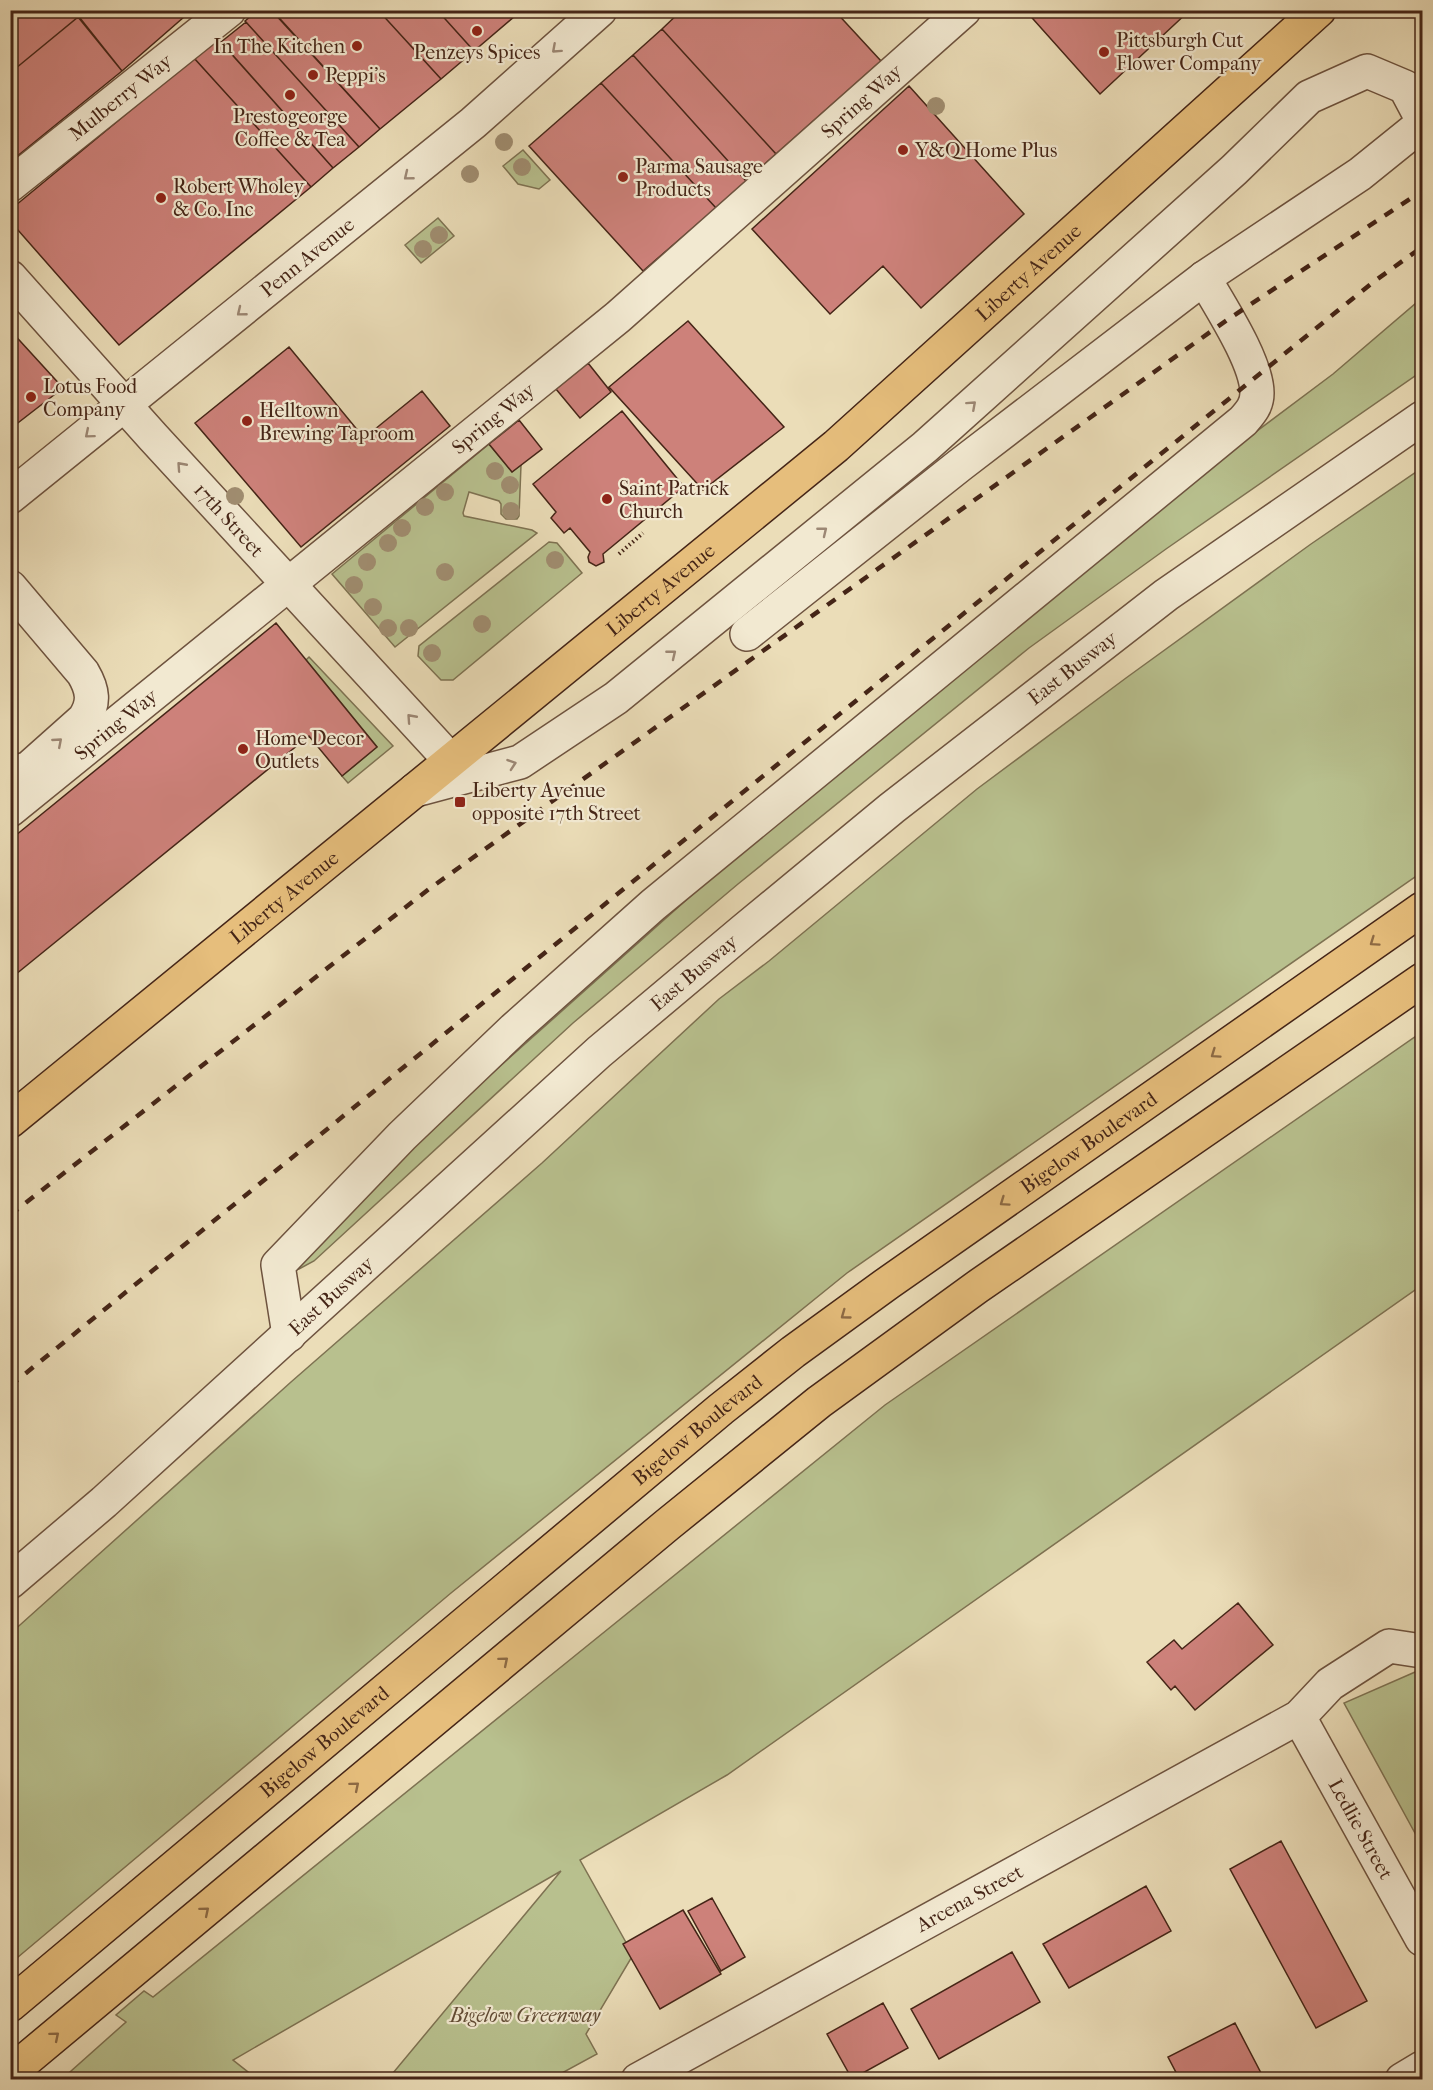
<svg xmlns="http://www.w3.org/2000/svg" width="1433" height="2090" viewBox="0 0 1433 2090" font-family="'IM FELL French Canon',serif">
<rect width="100%" height="100%" fill="#ebddb8"/>
<filter id="stains"><feTurbulence type="fractalNoise" baseFrequency=".00333" numOctaves="4"/><feColorMatrix values="0 0 0 0 .2 0 0 0 0 .09 0 0 0 0 .02 0 0 0 .5 -.17"/></filter>
<radialGradient id="worn" r=".72"><stop offset=".6" stop-color="#630" stop-opacity="0"/><stop offset="1" stop-color="#630" stop-opacity=".3"/></radialGradient>
<!-- green -->
<path fill="#b8c08e" stroke="#7e7252" stroke-width="1.5" d="M523 150 550 180 539 189 518 184 503 166Z
M438 218 454 236 421 263 405 245Z
M1422 298V371L1166 549 1029 648 738 884 573 1023 314 1261 299 1269 294 1270 301 1253 461 1101 721 869 1217 461 1333 374Z
M489 444 512 472 521 465 519 516 517 519H506L501 514V504L499 501 469 492 463 513 464 516 532 530 537 533 395 647 332 574Z
M1422 468V872L847 1273 451 1593 11 1963V1633L291 1382 542 1163 719 999 769 961 977 789 1126 678 1311 544Z
M549 542 557 543 582 573 453 680H441L418 656 419 646Z
M309 657 393 746 348 783 342 776 377 747 306 660Z
M1422 1032V1285L727 1775 580 1860 633 1955 586 2034 597 2054 551 2079H388L561 1871 233 2060 257 2079 61 2080 126 2022 116 2015 144 1991 153 1997 885 1405Z
M1422 1669V1846L1344 1703Z"/>
<!-- building -->
<path fill="#cd817a" stroke="#452517" stroke-width="1.5" d="M10 10H80L76 13 78 17 10 73Z
M80 10H192L122 71 76 13Z
M258 10H272L380 129 359 147 245 21Z
M278 10H378L441 79 380 129 274 13Z
M378 10H437L474 51 441 79Z
M437 10H522L474 51Z
M682 10H834L881 61 776 154 662 29Z
M1025 10H1190L1100 94Z
M78 17 122 71 10 162V73Z
M246 22 359 147 333 168 221 42Z
M662 29 776 154 746 181 633 55Z
M218 39 333 168 311 187 194 58Z
M633 55 746 181 716 208 601 83Z
M194 58 311 187 119 345 10 221V210Z
M601 83 716 208 643 271 529 146Z
M909 86 1024 214 921 308 883 266 830 314 752 229Z
M688 321 784 427 703 490 609 387Z
M10 330 63 388 10 429Z
M289 347 364 438 422 391 450 426 301 547 195 423Z
M588 363 611 392 580 418 556 389Z
M622 411 684 487 603 554 604 562 596 566 589 562 588 557 590 552 570 528 564 533 551 518 556 512 533 484Z
M519 420 542 449 512 472 489 444Z
M276 623 377 747 342 776 309 736 10 979V840Z
M1238 1603 1273 1645 1195 1710 1175 1686 1171 1690 1147 1662 1174 1640 1182 1649Z
M1281 1841 1367 2001 1316 2028 1230 1869Z
M1146 1886 1171 1931 1069 1988 1043 1944Z
M712 1898 745 1957 721 1971 688 1911Z
M683 1910 721 1974 660 2009 623 1944Z
M1012 1952 1040 2002 939 2059 911 2009Z
M883 2003 908 2048 852 2079 827 2034Z
M1235 2023 1261 2073 1250 2080H1180L1168 2057Z
M788 2073 792 2080H776Z"/>
<g fill="none" stroke-linecap="round" stroke-linejoin="round">
<!-- minor casing -->
<g stroke="#6e533f" stroke-width="36">
<g id="minor">
<path id="s1" d="M10 185 229 10"/>
<path id="s2" d="M10 277 153 437 451 761"/>
<path id="s3" d="M10 497 473 123 600 10"/>
<path d="M10 587 83 673C93 690 95 703 84 719L29 768 10 775"/>
<path d="M747 634 960 465 1204 278 1360 174 1422 124"/>
<path d="M415 790 520 762 616 698 925 447 1234 170 1309 97 1367 71 1405 87 1422 119"/>
<path id="s4" d="M10 810 618 317 964 10"/>
<path d="M289 1335 278 1265 402 1136 514 1029 653 905 1243 421C1251 412 1257 405 1257 393 1257 362 1220 306 1204 278"/>
<path id="s5" d="M10 1582 104 1502 599 1052 743 931 892 808 1166 595 1422 418"/>
<path id="s6" d="M1299 1717 1422 1939"/>
<path id="s7" d="M638 2080 1299 1717 1330 1684 1389 1646 1422 1651"/>
<path d="M1402 2080 1422 2068"/>
</g>
</g>
<!-- major casing -->
<g stroke="#452517" stroke-width="36">
<g id="major">
<path id="s8" d="M10 1121 836 446 1319 10"/>
<path id="s9" d="M10 2005 721 1409 793 1352 888 1283 1422 909"/>
<path d="M10 2073 667 1525 819 1402 977 1287 1422 980"/>
</g>
</g>
<!-- path -->
<path stroke="#452517" stroke-width="4" stroke-dasharray="1.5 3" stroke-linecap="butt" d="M619 554 643 533"/>
<!-- minor -->
<use href="#minor" stroke="#f2e9d1" stroke-width="33"/>
<!-- major -->
<use href="#major" stroke="#e6be7c" stroke-width="33"/>
<!-- rail -->
<path stroke="#452517" stroke-width="4.5" stroke-dasharray="10 10" stroke-linecap="butt" d="M10 1215 429 889 1227 320 1422 191
M10 1386 1157 457 1372 283 1422 247"/>
</g>
<!-- trees -->
<g fill="#a08d70">
<circle cx="936" cy="106" r="9"/>
<circle cx="504" cy="142" r="9"/>
<circle cx="522" cy="167" r="9"/>
<circle cx="470" cy="174" r="9"/>
<circle cx="439" cy="235" r="9"/>
<circle cx="423" cy="249" r="9"/>
<circle cx="495" cy="471" r="9"/>
<circle cx="510" cy="485" r="9"/>
<circle cx="445" cy="492" r="9"/>
<circle cx="235" cy="496" r="9"/>
<circle cx="425" cy="507" r="9"/>
<circle cx="511" cy="511" r="9"/>
<circle cx="402" cy="528" r="9"/>
<circle cx="388" cy="543" r="9"/>
<circle cx="555" cy="560" r="9"/>
<circle cx="367" cy="562" r="9"/>
<circle cx="445" cy="572" r="9"/>
<circle cx="354" cy="585" r="9"/>
<circle cx="373" cy="607" r="9"/>
<circle cx="482" cy="624" r="9"/>
<circle cx="388" cy="628" r="9"/>
<circle cx="409" cy="628" r="9"/>
<circle cx="432" cy="653" r="9"/>
</g>
<!-- one-way arrows -->
<defs><path id="oneway-chevron" d="M-2-3.5L2.5 0L-2 3.5" fill="none" stroke-width="1.6" stroke-linecap="round" stroke-linejoin="round" transform="scale(1.5)"/></defs>
<g stroke="#9c8774">
<use href="#oneway-chevron" transform="translate(556 49) rotate(138)"/>
<use href="#oneway-chevron" transform="translate(408 176) rotate(141)"/>
<use href="#oneway-chevron" transform="translate(241 312) rotate(141)"/>
<use href="#oneway-chevron" transform="translate(972 405) rotate(-42)"/>
<use href="#oneway-chevron" transform="translate(89 434) rotate(140)"/>
<use href="#oneway-chevron" transform="translate(181 466) rotate(-132)"/>
<use href="#oneway-chevron" transform="translate(823 531) rotate(-39)"/>
<use href="#oneway-chevron" transform="translate(672 654) rotate(-39)"/>
<use href="#oneway-chevron" transform="translate(411 718) rotate(-132)"/>
<use href="#oneway-chevron" transform="translate(58 742) rotate(-41)"/>
<use href="#oneway-chevron" transform="translate(512 764) rotate(-19)"/>
</g>
<g stroke="#8d6a44">
<use href="#oneway-chevron" transform="translate(1374 942) rotate(145)"/>
<use href="#oneway-chevron" transform="translate(1215 1054) rotate(145)"/>
<use href="#oneway-chevron" transform="translate(1004 1202) rotate(145)"/>
<use href="#oneway-chevron" transform="translate(845 1315) rotate(144)"/>
<use href="#oneway-chevron" transform="translate(504 1661) rotate(-40)"/>
<use href="#oneway-chevron" transform="translate(355 1786) rotate(-40)"/>
<use href="#oneway-chevron" transform="translate(205 1911) rotate(-40)"/>
<use href="#oneway-chevron" transform="translate(55 2036) rotate(-40)"/>
</g>
<!-- markers -->
<g fill="#8f2418" stroke="#f2e9d1" stroke-width="2">
<circle cx="477" cy="31" r="6"/>
<circle cx="357" cy="46" r="6"/>
<circle cx="1104" cy="52" r="6"/>
<circle cx="313" cy="75" r="6"/>
<circle cx="290" cy="95" r="6"/>
<circle cx="903" cy="150" r="6"/>
<circle cx="623" cy="177" r="6"/>
<circle cx="161" cy="198" r="6"/>
<circle cx="31" cy="397" r="6"/>
<circle cx="247" cy="421" r="6"/>
<circle cx="607" cy="499" r="6"/>
<circle cx="243" cy="749" r="6"/>
<rect x="454" y="796" width="12" height="12" rx="3"/>
</g>
<g text-anchor="middle" dominant-baseline="central" stroke-width="4.5" stroke-linejoin="round" paint-order="stroke">
<!-- poi labels -->
<g font-size="20" fill="#452517" stroke="#f2e9d1" text-anchor="start">
<text x="1116" y="40">Pittsburgh Cut<tspan x="1116" dy="23">Flower Company</tspan></text>
<text x="345" y="46" text-anchor="end">In The Kitchen</text>
<text x="477" y="52" text-anchor="middle">Penzeys Spices</text>
<text x="325" y="75">Peppi's</text>
<text x="290" y="116" text-anchor="middle">Prestogeorge<tspan x="290" dy="23">Coffee &amp; Tea</tspan></text>
<text x="915" y="150">Y&amp;Q Home Plus</text>
<text x="635" y="166">Parma Sausage<tspan x="635" dy="23">Products</tspan></text>
<text x="173" y="186">Robert Wholey<tspan x="173" dy="23">&amp; Co. Inc</tspan></text>
<text x="43" y="386">Lotus Food<tspan x="43" dy="23">Company</tspan></text>
<text x="259" y="410">Helltown<tspan x="259" dy="23">Brewing Taproom</tspan></text>
<text x="619" y="488">Saint Patrick<tspan x="619" dy="23">Church</tspan></text>
<text x="255" y="738">Home Decor<tspan x="255" dy="23">Outlets</tspan></text>
<text x="472" y="790">Liberty Avenue<tspan x="472" dy="23">opposite 17th Street</tspan></text>
</g>
<!-- street labels -->
<g font-size="20" fill="#452517" stroke="#f2e9d1">
<text stroke="none"><textPath href="#s1" startOffset="141">Mulberry Way</textPath></text>
<text stroke="none"><textPath href="#s4" startOffset="1108">Spring Way</textPath></text>
<text stroke="none"><textPath href="#s3" startOffset="382">Penn Avenue</textPath></text>
<text stroke="none"><textPath href="#s8" startOffset="1326">Liberty Avenue</textPath></text>
<text stroke="none"><textPath href="#s4" startOffset="622">Spring Way</textPath></text>
<text stroke="none"><textPath href="#s2" startOffset="327">17th Street</textPath></text>
<text stroke="none"><textPath href="#s8" startOffset="840">Liberty Avenue</textPath></text>
<text stroke="none"><textPath href="#s5" startOffset="1402">East Busway</textPath></text>
<text stroke="none"><textPath href="#s4" startOffset="136">Spring Way</textPath></text>
<text stroke="none"><textPath href="#s8" startOffset="354">Liberty Avenue</textPath></text>
<text stroke="none"><textPath href="#s5" startOffset="916">East Busway</textPath></text>
<text stroke="none"><textPath href="#s9" startOffset="1382">Bigelow Boulevard</textPath></text>
<text stroke="none"><textPath href="#s5" startOffset="430">East Busway</textPath></text>
<text stroke="none"><textPath href="#s9" startOffset="896">Bigelow Boulevard</textPath></text>
<text stroke="none"><textPath href="#s9" startOffset="410">Bigelow Boulevard</textPath></text>
<text stroke="none"><textPath href="#s6" startOffset="128">Ledlie Street</textPath></text>
<text stroke="none"><textPath href="#s7" startOffset="378">Arcena Street</textPath></text>
</g>
<!-- park labels -->
<g font-size="20" font-style="italic" fill="#624c35" stroke="#f2e9d1">
<text x="525" y="2015">Bigelow Greenway</text>
</g>
</g>
<!-- margin -->
<rect width="1433" height="2090" fill="none" stroke="#ebddb8" stroke-width="36"/>
<rect x="12" y="12" width="1409" height="2066" fill="none" stroke="#452517" stroke-width="3"/>
<rect x="18" y="18" width="1397" height="2054" fill="none" stroke="#452517" stroke-width="1.5"/>
<rect width="100%" height="100%" filter="url(#stains)"/>
<rect width="100%" height="100%" fill="url(#worn)"/>
</svg>
